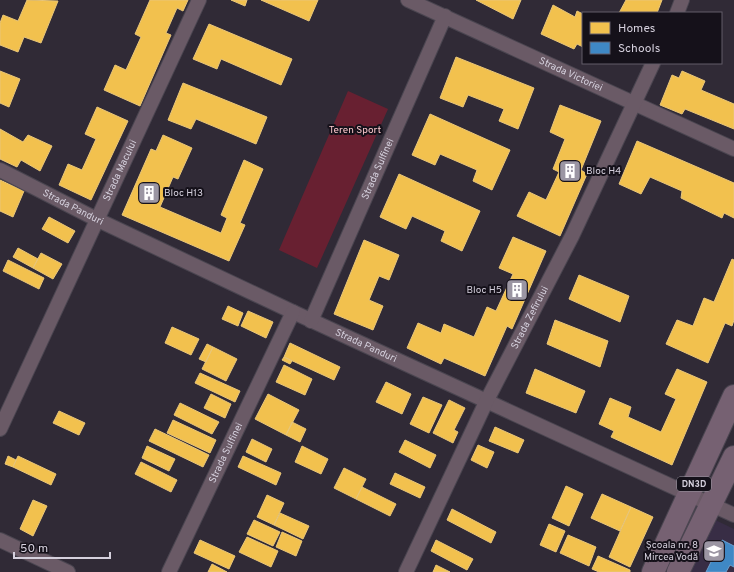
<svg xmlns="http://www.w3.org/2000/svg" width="734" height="572" viewBox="0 0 734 572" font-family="Overpass,sans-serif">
<rect width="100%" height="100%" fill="#302a36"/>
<!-- built -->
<path fill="#382d45" d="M709 517 734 529V572H683Z"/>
<!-- green -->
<path fill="#682031" d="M348 91 388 109 317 268 279 250Z"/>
<!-- homes -->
<path fill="#f2c14e" stroke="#e9c679" d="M27 0 58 1 41 43 24 37 18 52 0 45V23L3 15 18 21Z
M150 0H188L183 11 177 8 166 33 171 35 140 106 104 90 115 65 126 70 141 37 135 34Z
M231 0H247L245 6Z
M261 0H318L309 21Z
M476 0H521L513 19Z
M626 0H662L657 13H619Z
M553 5 575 17 577 11 583 14V47L577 44 574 49 541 34Z
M209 24 292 59 281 85 221 59 217 69 193 59Z
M456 57 534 88 518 129 499 121 504 109 468 95 463 107 440 98Z
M0 71 20 79 9 107 0 103Z
M682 71 705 81 701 90 734 104V129L685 109 682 114 660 105 672 75 679 78Z
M183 83 267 117 256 144 196 119 191 129 168 120Z
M560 105 601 121 581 170 587 174 560 236 517 216 529 192 546 200 559 172 553 169 565 139 550 132Z
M97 107 128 121 91 200 59 185 68 164 82 170 96 139 85 134Z
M430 114 510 150 492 190 473 181 477 170 440 154 435 165 412 155Z
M0 129 23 142 28 135 52 146 40 171 21 160 17 167 0 159Z
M163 135 192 148 178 179 173 177 160 207 221 233 227 218 221 215 244 160 263 169 240 223 245 225 229 261 122 215 151 149 156 151Z
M637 141 734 183V218L724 213 722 218 681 198 682 191 650 177 641 194 619 184Z
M399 174 480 211 462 251 441 241 445 231 412 216 406 229 380 217Z
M0 180 24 191 13 217 0 211Z
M49 217 75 231 68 243 42 229Z
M513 237 546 251 512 329 507 326 485 376 444 358 441 364 407 348 418 323 441 333 444 324 474 337 487 307 496 311 513 274 499 268Z
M364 240 399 255 389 280 379 276 369 300 383 306 373 330 334 314Z
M18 248 38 259 33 268 13 257Z
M41 253 62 264 53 279 33 268Z
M732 259 734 260V320L732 326 725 323 708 363 666 344 677 320 693 326 704 298 714 302Z
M8 260 44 278 39 289 3 271Z
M579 275 629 296 620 322 569 299Z
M228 306 243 313 238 326 222 319Z
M248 311 273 322 266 338 241 326Z
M555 320 608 341 600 367 547 344Z
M172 327 199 339 191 355 165 343Z
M290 343 340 367 334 380 284 357Z
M207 344 213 347 206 362 199 359Z
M213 347 237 359 226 381 202 369Z
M284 357 292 361 290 364 282 360Z
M284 365 312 379 305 395 276 382Z
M535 369 585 391 576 413 526 393Z
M677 369 707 382 672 465 611 437 614 431 599 424 610 398 631 407 628 417 661 432 676 399 665 394Z
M200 373 240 391 235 402 195 383Z
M386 382 411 394 402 414 376 402Z
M211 394 231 404 225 418 204 408Z
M268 394 299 410 286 435 255 419Z
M423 397 442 405 429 433 410 424Z
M449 400 465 408 454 430 458 432 453 443 433 433Z
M180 403 219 422 212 434 174 415Z
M59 411 85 423 79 435 53 423Z
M173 420 216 440 210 453 167 433Z
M292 422 306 429 300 442 286 435Z
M495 427 524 440 518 453 489 441Z
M155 429 209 455 203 467 149 441Z
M252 439 272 449 266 462 246 452Z
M405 440 436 455 430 468 399 452Z
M478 445 494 452 487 468 471 460Z
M147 446 175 459 169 471 142 458Z
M302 446 328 459 321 474 295 462Z
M8 456 16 460 13 467 5 464Z
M18 456 56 474 51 485 13 467Z
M243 456 281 473 276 485 238 467Z
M141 462 177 480 171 492 135 474Z
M344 468 366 479 356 499 334 488Z
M395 473 425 487 420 498 390 484Z
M566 486 583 494 569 526 552 518Z
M362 487 396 504 390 516 356 499Z
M602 494 631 507 620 531 591 518Z
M267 495 284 503 274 525 257 517Z
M33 500 47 506 33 536 20 529Z
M631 507 653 517 630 567 609 557Z
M452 509 496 532 491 543 447 520Z
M280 513 309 526 303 539 274 525Z
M254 520 280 532 273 546 247 534Z
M549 524 565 531 556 552 540 545Z
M282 532 302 541 296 556 276 547Z
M568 535 596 547 589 566 560 553Z
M247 537 278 551 271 567 239 552Z
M200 540 235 556 229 569 194 553Z
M436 540 473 559 467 570 431 551Z
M598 556 630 570V572H599L592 569Z
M212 564 227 572H208Z
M436 565 450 572H433Z"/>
<!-- schools -->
<path fill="#3f88c5" stroke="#6c9ecc" d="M722 540 734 546V567L730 565 726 572H706Z"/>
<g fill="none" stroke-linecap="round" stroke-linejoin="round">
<!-- street casing -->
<g stroke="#4a4550" stroke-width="16">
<g id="street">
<path id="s1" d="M408 0 734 149"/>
<path d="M677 13 682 0"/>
<path id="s2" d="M0 170 98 220 293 312 734 515"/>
<path id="s3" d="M311 321 445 16"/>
<path id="s4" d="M0 429 199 0"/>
<path d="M0 540 68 572"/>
<path id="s5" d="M169 572 293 312"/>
<path id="s6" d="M406 572 487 400 572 236 653 63"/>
</g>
</g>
<!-- primary casing -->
<g stroke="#4a4550" stroke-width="24">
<path id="primary" d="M653 572 734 396
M678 572 734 457"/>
</g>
<!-- street -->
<use href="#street" stroke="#6a5a66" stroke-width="14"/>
<!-- primary -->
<use href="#primary" stroke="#766172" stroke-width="22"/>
</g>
<!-- icons -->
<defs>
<g id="building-square" transform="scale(1.15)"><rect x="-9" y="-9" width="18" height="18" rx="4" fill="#9b96a3" stroke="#15111a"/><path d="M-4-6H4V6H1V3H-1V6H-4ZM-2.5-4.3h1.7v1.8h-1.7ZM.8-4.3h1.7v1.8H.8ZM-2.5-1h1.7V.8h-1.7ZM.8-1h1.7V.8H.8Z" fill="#fff"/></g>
<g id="school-square" transform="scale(1.15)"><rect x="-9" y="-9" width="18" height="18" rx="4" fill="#9b96a3" stroke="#15111a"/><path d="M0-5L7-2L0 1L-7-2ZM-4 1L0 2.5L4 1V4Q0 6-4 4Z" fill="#fff"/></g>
</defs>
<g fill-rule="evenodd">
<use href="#building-square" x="570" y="171"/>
<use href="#building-square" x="149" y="193"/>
<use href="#building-square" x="517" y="290"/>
<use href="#school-square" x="714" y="551"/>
</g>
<g text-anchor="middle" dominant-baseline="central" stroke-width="4" stroke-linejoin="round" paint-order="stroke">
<!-- shield labels -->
<rect fill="#15111a" stroke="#9b97a2" stroke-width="1" x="677" y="477" width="34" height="14" rx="3"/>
<g font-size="9" font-weight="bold" fill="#d5d0dd">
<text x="694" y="484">DN3D</text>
</g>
<!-- street labels -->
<g font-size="10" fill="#d5d0dd" stroke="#15111a">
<text stroke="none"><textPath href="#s1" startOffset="179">Strada Victoriei</textPath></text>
<text stroke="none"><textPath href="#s3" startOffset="166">Strada Sulfinei</textPath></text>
<text stroke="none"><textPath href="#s4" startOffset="285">Strada Macului</textPath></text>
<text stroke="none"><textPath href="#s2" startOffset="82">Strada Panduri</textPath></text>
<text stroke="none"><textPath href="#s6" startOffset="283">Strada Zefirului</textPath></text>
<text stroke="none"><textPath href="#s2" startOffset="406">Strada Panduri</textPath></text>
<text stroke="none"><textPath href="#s5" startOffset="132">Strada Sulfinei</textPath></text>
</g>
<!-- park labels -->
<g font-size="10" fill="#fcc7cc" stroke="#15111a">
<text x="355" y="130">Teren Sport</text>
</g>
<!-- poi labels -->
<g font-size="10" fill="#d5d0dd" stroke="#15111a" text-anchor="start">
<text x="586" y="171">Bloc H4</text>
<text x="164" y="193">Bloc H13</text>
<text x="502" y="290" text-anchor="end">Bloc H5</text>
<text x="698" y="545" text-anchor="end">Școala nr. 8<tspan x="698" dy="12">Mircea Vodă</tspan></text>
</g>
</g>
<!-- legend -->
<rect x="582" y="12" width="140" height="52" fill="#15111a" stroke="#625d68"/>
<rect x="590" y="22" width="20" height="12" fill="#f2c14e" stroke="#625d68"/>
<text x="618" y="32" font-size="12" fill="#d5d0dd">Homes</text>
<rect x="590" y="42" width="20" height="12" fill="#3f88c5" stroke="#625d68"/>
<text x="618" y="52" font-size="12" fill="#d5d0dd">Schools</text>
<!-- scale -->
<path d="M14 552v6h96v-6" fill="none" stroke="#d5d0dd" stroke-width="2"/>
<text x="20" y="552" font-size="12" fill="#d5d0dd" stroke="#15111a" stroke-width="3" paint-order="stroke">50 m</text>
</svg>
